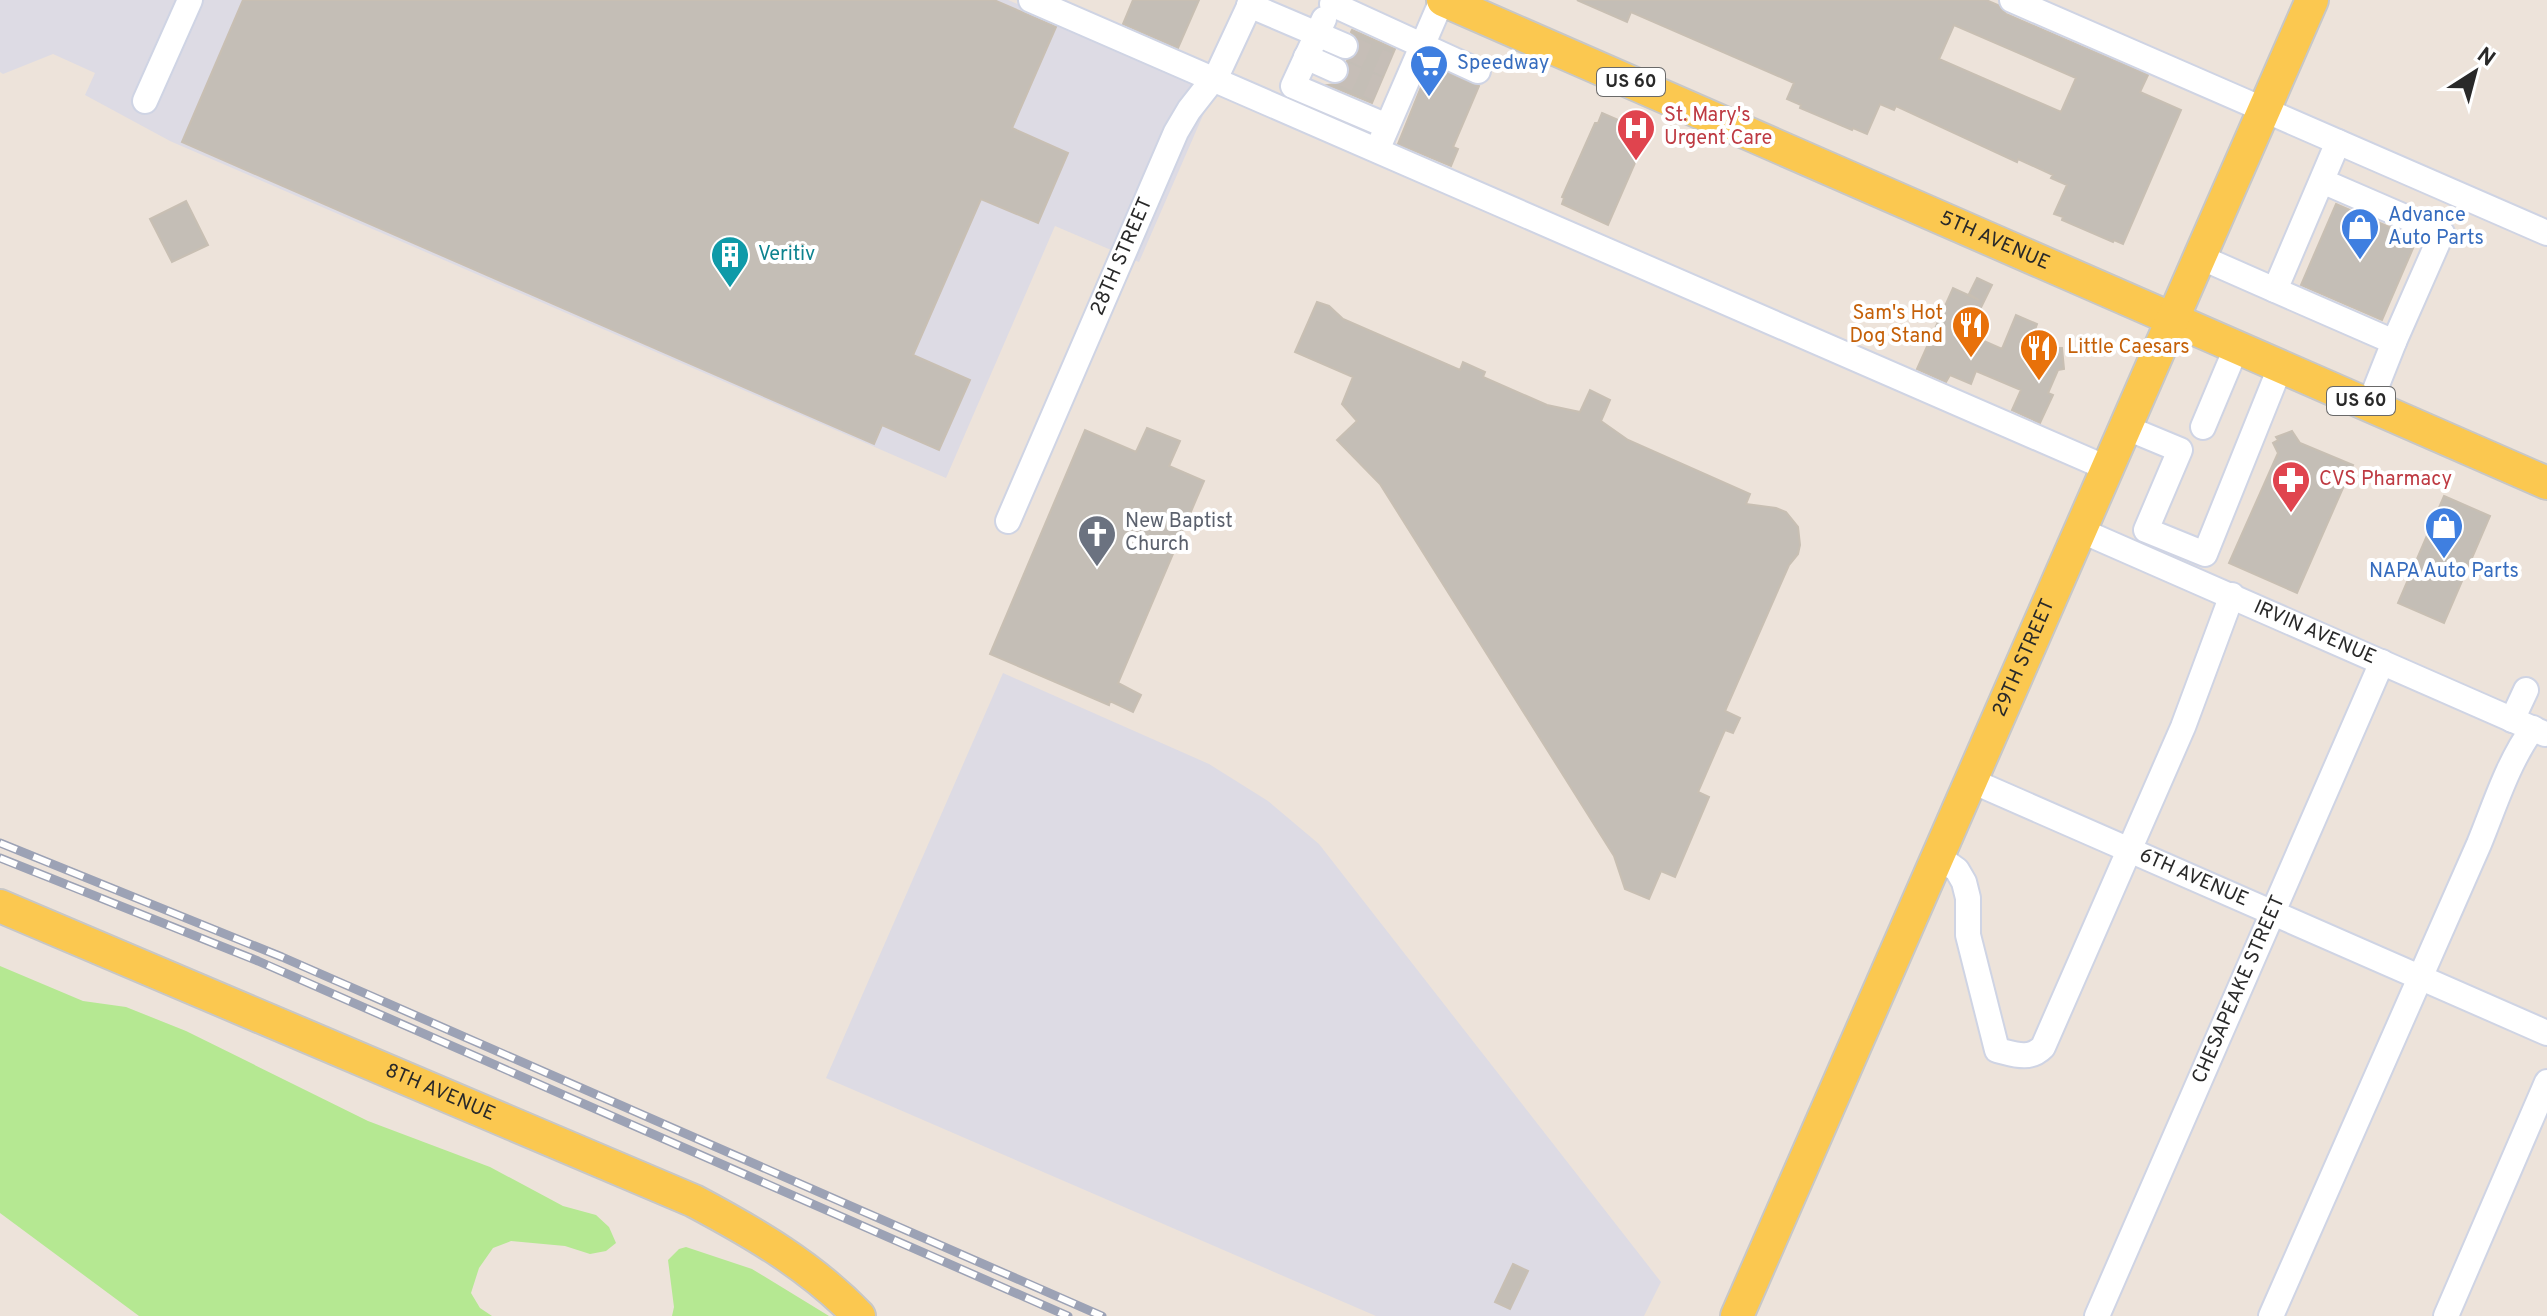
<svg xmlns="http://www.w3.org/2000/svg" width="2547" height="1316" viewBox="0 0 2547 1316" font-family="Overpass,sans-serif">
<rect width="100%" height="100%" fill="#ede3da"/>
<!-- industrial -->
<path fill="#dddbe4" d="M0 0H1008L1214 90 1139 262 1055 226 946 478 170 141 85 95 95 73 53 54 3 74 0 72Z
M1003 673 1209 764 1268 801 1319 844 1661 1282 1644 1316H1376L826 1078Z"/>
<!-- green -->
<path fill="#b5e892" d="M0 966 83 1001 126 1007 186 1031 368 1121 490 1167 563 1206 596 1215 609 1227 616 1243 606 1251 590 1254 565 1246 511 1241 493 1248 479 1268 471 1293 480 1308 492 1316H139L0 1213Z
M686 1247 752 1269 829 1316H672L674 1307 668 1260 679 1249Z"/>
<!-- building -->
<path fill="#c4beb6" stroke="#c8bfb3" stroke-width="2" fill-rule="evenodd" d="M243 0H994L1056 27 1012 128 1068 153 1038 223 981 199 913 355 970 380 939 450 882 425 874 444 182 142Z
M1133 0H1199L1178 48 1123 24Z
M1577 0H1986L1998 5 2006 14 2148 75 2140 92 2181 110 2123 244 2114 240 2113 242 2062 220 2063 217 2054 214 2067 185 2051 178 2053 175 2018 159 2017 162 1896 106 1894 110 1880 104 1867 134 1853 128 1852 130 1800 108 1801 105 1787 99 1794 83 1631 12 1627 22ZM1954 25 2076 78 2061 112 1939 59Z
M1352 30 1395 49 1372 103 1328 85 1343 83 1349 75 1347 61 1355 57 1360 45 1357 38 1351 32Z
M1430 65 1479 86 1453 147 1458 149 1451 166 1398 144Z
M1602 113 1648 133 1608 225 1562 204 1564 198 1562 197 1595 123H1598Z
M186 201 208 245 172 262 150 219Z
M2336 204 2417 239 2382 320 2301 285Z
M1977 278 1992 285 1968 334 2002 349 2016 315 2037 324 2032 338 2056 348H2062L2064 369 2058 370 2048 393 2053 395 2040 423 2012 410 2021 390 1976 371 1971 384 1950 375 1946 382 1917 369 1953 288 1979 300 1969 294Z
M1317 302 1329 306 1343 319 1460 370 1463 362 1485 372 1483 377 1547 405 1580 412 1590 390 1610 400 1601 421 1628 440 1750 494 1746 504 1776 508 1786 512 1798 527 1800 545 1798 554 1789 565 1725 711 1740 718 1733 733 1725 730 1698 792 1709 797 1675 877 1661 871 1649 899 1625 889 1614 856 1380 484 1337 440 1357 421 1342 404 1353 377 1295 352Z
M1147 428 1180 441 1169 466 1204 481 1118 683 1141 695 1133 712 1110 701 1109 705 990 654 1085 430 1136 452Z
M2292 431 2300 443 2353 465 2297 593 2229 563 2278 453 2273 443 2278 440 2276 437Z
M2444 496 2490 516 2444 623 2398 603Z
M1513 1264 1528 1271 1510 1309 1495 1302Z"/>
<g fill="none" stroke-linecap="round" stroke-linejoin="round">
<!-- minor-tunnel -->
<path stroke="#c6beb7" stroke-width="24" stroke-dasharray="24 12" stroke-linecap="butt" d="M1345 46 1388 65
M1335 70 1378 89"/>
<!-- minor casing -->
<g stroke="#cfd4e4" stroke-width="28">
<g id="minor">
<path d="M1031 0 2109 469"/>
<path d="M2012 0 2547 233"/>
<path d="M1332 4 1478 71"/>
<path d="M1249 5 1317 34 1324 19"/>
<path d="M1345 46 1317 34 1293 86 1387 126"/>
<path d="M1306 57 1335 70"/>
<path d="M145 101 190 0"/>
<path d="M1381 141 1442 0"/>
<path d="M2322 181 2442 233 2394 342 2275 290 2338 142"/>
<path d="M2200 257 2275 290"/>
<path d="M2369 405 2394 342"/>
<path d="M2203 427 2237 346"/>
<path d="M2127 428 2180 450 2146 530 2205 554 2281 365"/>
<path id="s1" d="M1008 521 1176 132 1189 110 1218 73 1252 0"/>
<path id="s2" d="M2082 531 2545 734"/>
<path d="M2512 720 2526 690"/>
<path id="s3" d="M1972 781 2547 1033"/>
<path d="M1939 857 1957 870 1964 882 1968 898V935L1997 1050C2014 1054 2029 1061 2043 1047L2183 727 2232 595"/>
<path id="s4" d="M2097 1316 2382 662"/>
<path d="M2271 1316 2479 844C2495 805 2508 762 2533 728"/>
<path d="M2446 1316 2547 1082"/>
</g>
</g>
<!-- major casing -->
<g stroke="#c7c7c7" stroke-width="36">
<g id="major">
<path id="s5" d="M1443 0 2547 483"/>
<path id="s6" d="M0 906 694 1201C754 1233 811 1266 859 1316"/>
<path id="s7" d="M1737 1316 2312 0"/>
</g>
</g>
<!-- minor -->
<use href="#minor" stroke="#fff" stroke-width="24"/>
<!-- major -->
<use href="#major" stroke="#fbc850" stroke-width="32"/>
<!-- rail casing -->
<g stroke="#9ca2b5" stroke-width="9">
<path id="rail" d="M0 843 282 957 1102 1316
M0 858 258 961 1068 1316"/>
</g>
<!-- rail -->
<use href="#rail" stroke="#fff" stroke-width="6" stroke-dasharray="18" stroke-linecap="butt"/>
</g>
<!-- icons -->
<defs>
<g id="supermarket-pin" transform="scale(2)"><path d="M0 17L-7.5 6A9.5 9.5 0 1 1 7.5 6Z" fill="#3f7fe0" stroke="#fff"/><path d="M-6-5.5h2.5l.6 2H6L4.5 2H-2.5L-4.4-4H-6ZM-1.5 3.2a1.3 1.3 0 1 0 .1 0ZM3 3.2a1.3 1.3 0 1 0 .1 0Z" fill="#fff"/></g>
<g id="hospital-pin" transform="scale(2)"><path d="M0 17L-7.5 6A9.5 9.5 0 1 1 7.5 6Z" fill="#e0444e" stroke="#fff"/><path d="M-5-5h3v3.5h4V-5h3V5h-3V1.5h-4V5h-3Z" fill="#fff"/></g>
<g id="shop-pin" transform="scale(2)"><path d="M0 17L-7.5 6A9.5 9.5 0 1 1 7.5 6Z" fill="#3f7fe0" stroke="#fff"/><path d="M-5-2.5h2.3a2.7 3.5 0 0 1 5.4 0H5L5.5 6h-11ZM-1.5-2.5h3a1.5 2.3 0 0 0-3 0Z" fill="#fff"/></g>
<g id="building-pin" transform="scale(2)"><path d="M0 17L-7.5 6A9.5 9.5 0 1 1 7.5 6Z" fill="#0f9aa8" stroke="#fff"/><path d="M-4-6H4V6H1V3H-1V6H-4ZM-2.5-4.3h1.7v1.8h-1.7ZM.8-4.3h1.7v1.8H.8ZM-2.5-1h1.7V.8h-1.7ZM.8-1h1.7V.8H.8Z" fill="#fff"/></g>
<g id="restaurant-pin" transform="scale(2)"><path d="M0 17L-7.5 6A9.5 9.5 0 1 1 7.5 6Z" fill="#e8710a" stroke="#fff"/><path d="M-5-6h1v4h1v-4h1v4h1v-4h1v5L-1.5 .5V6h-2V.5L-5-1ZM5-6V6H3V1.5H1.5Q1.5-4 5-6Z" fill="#fff"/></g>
<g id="pharmacy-pin" transform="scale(2)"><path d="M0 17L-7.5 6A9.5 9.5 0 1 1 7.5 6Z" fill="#e0444e" stroke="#fff"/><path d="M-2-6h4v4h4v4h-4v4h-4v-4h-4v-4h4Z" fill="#fff"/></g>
<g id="church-pin" transform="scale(2)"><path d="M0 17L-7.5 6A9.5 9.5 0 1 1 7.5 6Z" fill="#6b7280" stroke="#fff"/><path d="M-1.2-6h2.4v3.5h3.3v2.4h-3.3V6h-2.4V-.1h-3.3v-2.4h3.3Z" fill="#fff"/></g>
</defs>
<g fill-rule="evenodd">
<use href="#supermarket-pin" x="1429" y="64"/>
<use href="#hospital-pin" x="1636" y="128"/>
<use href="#shop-pin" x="2360" y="227"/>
<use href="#building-pin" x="730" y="255"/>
<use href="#restaurant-pin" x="1971" y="325"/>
<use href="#restaurant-pin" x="2039" y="348"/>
<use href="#pharmacy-pin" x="2291" y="480"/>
<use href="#shop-pin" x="2444" y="526"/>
<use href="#church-pin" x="1097" y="534"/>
</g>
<g text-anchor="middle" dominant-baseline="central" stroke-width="8" stroke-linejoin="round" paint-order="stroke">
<!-- shield labels -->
<g fill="#fff" stroke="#696969" stroke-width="2">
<rect x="1597" y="68" width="68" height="28" rx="6"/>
<rect x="2327" y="387" width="68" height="28" rx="6"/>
</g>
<g font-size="18" font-weight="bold" fill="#292929">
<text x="1631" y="82">US 60</text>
<text x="2361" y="401">US 60</text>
</g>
<!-- shop labels -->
<g font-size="20" fill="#366cbe" stroke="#fff" text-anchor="start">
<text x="1457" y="64">Speedway</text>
<text x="2388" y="216">Advance<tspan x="2388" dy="23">Auto Parts</tspan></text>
<text x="2444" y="572" text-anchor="middle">NAPA Auto Parts</text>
</g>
<!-- health labels -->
<g font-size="20" fill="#be3a42" stroke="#fff" text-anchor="start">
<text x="1664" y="116">St. Mary's<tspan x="1664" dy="23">Urgent Care</tspan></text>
<text x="2319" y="480">CVS Pharmacy</text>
</g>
<!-- street labels -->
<g font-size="20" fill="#292929" stroke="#fff">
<text stroke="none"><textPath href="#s5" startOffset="602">5TH AVENUE</textPath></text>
<text stroke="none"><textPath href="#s1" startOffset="288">28TH STREET</textPath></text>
<text stroke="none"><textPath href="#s2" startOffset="254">IRVIN AVENUE</textPath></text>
<text stroke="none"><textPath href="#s7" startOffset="718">29TH STREET</textPath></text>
<text stroke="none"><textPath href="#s3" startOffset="242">6TH AVENUE</textPath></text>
<text stroke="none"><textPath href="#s4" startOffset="356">CHESAPEAKE STREET</textPath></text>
<text stroke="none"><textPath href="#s6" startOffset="478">8TH AVENUE</textPath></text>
</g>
<!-- culture labels -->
<g font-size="20" fill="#0d838f" stroke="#fff" text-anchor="start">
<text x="758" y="255">Veritiv</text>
</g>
<!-- food labels -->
<g font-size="20" fill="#c56008" stroke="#fff" text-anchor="end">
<text x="1943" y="314">Sam's Hot<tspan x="1943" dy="23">Dog Stand</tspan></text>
<text x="2067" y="348" text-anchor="start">Little Caesars</text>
</g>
<!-- worship labels -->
<g font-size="20" fill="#5b616d" stroke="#fff" text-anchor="start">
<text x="1125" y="522">New Baptist<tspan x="1125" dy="23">Church</tspan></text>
</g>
</g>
<!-- north arrow -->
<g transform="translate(2475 72) rotate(36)" stroke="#ffffff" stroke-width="6" paint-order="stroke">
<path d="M0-6L14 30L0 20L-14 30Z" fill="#292929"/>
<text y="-12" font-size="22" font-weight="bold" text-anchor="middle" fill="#292929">N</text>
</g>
</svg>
